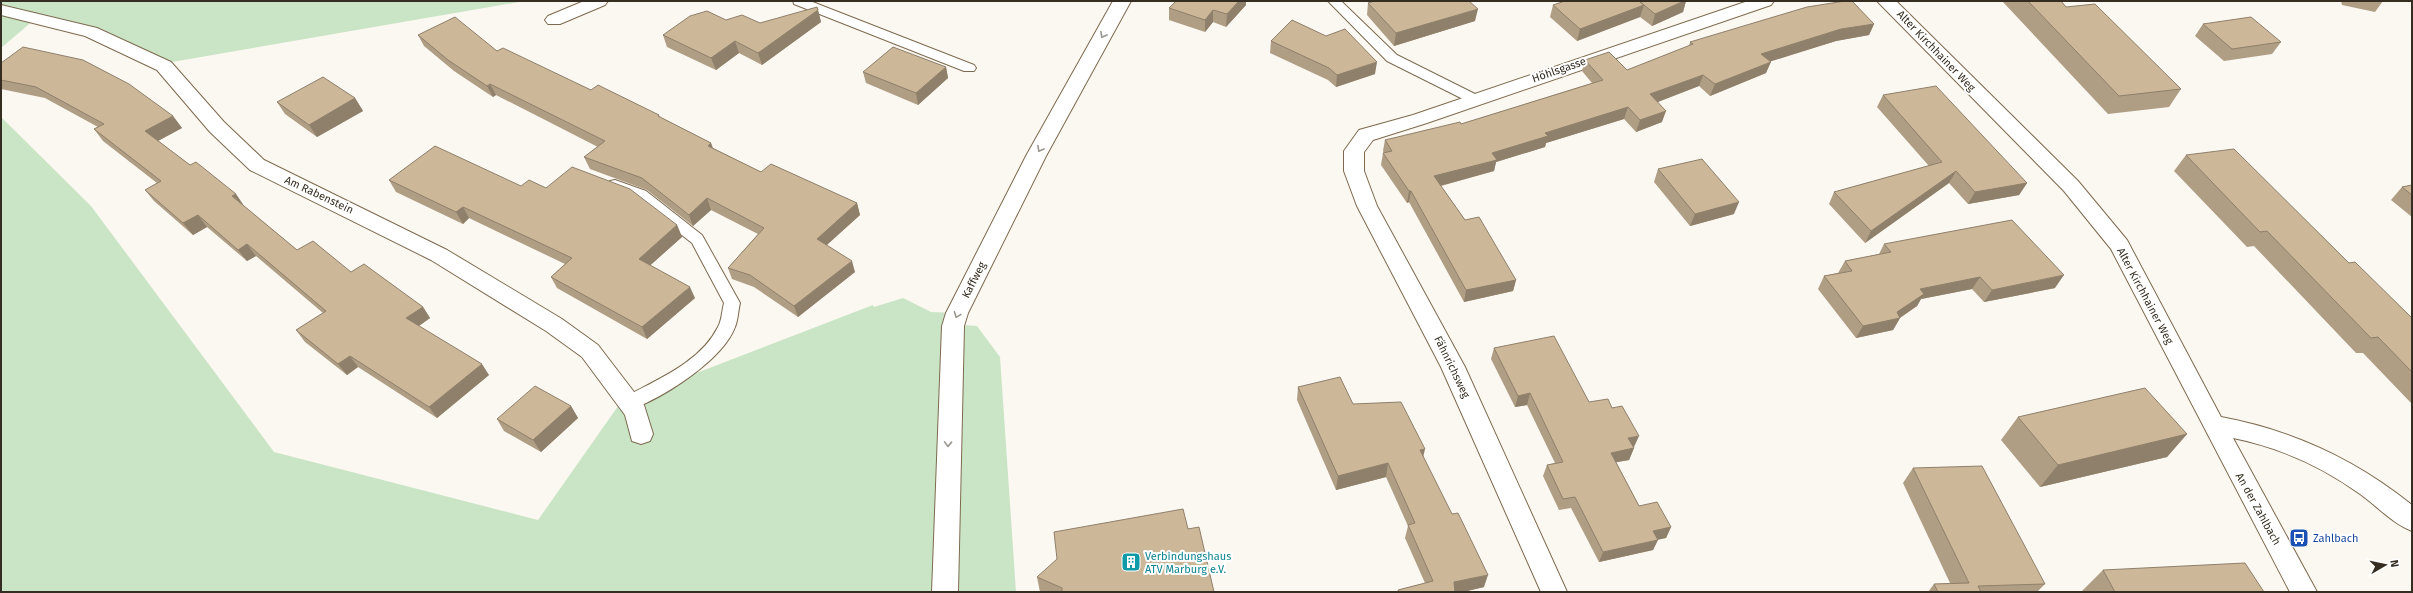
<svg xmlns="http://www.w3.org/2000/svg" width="2413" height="593" viewBox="0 0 2413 593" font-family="'Fira Sans',sans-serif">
<rect width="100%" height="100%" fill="#fbf7f1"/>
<!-- green -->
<path fill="#cae5c5" d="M1 1H525L172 62 99 28 41 14 1 48Z
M1 117 91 206 274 452 538 520 621 402 873 305 874 307 903 298 931 312 957 313 963 325 977 326 1000 357 1016 592H1Z"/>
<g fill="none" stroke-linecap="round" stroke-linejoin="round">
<!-- service casing -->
<g stroke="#7d6a4e" stroke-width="2">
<path id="service" d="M793 1H810L974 65 976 68 974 71H964L794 4Z
M1328 1H1341L1397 55 1479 96 1481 99 1479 102H1469L1387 61Z
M615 180 646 191 702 235 740 303C738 311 738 320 735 327 723 360 662 399 629 410L623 408 620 403 623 398C656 380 700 363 718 327 722 320 722 310 724 303L692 243 636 199 610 189 608 185 610 181Z"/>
</g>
<!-- minor casing -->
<g stroke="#7d6a4e" stroke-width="2">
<path id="minor" d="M584 1H608L605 5 560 24H548L545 20 548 16Z
M1113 1H1131L1046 156 968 313 964 326 958 592H932L942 326 946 313 1026 156Z
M1748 1H1774L1771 5 1427 123 1373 140 1364 152V171L1377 206 1465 367 1567 592H1541L1441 367 1357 206 1344 171V151L1359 130 1413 115Z
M1877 1H1896L2078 181 2127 240 2221 417C2292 430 2356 460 2412 505V531C2393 524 2377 506 2360 494 2323 467 2278 447 2233 438L2317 592H2290L2111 249 2064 191Z
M1 5 97 28 171 62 224 122 264 160 447 250 562 319 598 345 644 405 653 434 650 441 641 444 632 441 625 415 582 357 546 331 431 260 250 170 210 132 157 70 85 36 1 15Z"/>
</g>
<!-- service -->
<use href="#service" fill="#fff" fill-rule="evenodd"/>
<!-- minor -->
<use href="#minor" fill="#fff" fill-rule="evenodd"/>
</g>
<!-- wall -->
<path fill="#af9d84" d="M1176 1H1246V5L1226 27 1213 22 1205 32 1169 20V8Z
M1564 1H1686L1683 12 1652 26 1640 17 1577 41 1550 17 1553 5Z
M2002 1H2061L2066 7 2181 89 2169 107 2108 114Z
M2341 1H2383L2375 12 2342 5Z
M1368 3 1475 21 1394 46 1367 15Z
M818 10 821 22 762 65 739 53 716 70 667 47 663 35 760 23Z
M1874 24 1869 35 1836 41 1770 61 1766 73 1710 96 1699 86 1658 102 1662 122 1636 132 1624 119 1546 143 1545 147 1496 162 1494 171 1441 186 1465 220 1516 280 1513 291 1464 302 1409 202 1407 203 1381 165 1383 153H1384L1383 151 1385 140 1461 124 1592 83 1582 71 1585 60 1627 70 1689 46 1690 42Z
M2203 24 2281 42 2272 54 2224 61 2195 36Z
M418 35 497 51 591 90 659 115 660 117 711 143 713 148 761 172 857 203 860 215 827 245 855 272 798 317 754 287 732 279 728 268 758 234 711 210 693 226 647 190 590 169 584 157 598 147 496 95 493 97 454 71 424 46Z
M1326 36 1375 74 1336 87 1328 80 1270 53 1271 41Z
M1 63 173 116 182 128 158 141 190 165 236 194 244 206 297 250 351 272 423 307 430 318 419 326 489 375 437 418 358 367 347 375 305 342 296 330 323 313 256 256 247 261 207 227 193 235 154 201 145 190 157 183 103 141 94 129 98 127 45 98 1 89Z
M946 67 948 78 918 105 866 83 863 72Z
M1883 95 2027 183 2019 195 1968 204 1949 183 1865 243 1829 204 1834 192 1929 166 1877 107Z
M355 98 363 111 317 137 285 114 277 102Z
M2186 155 2349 263 2412 318V404L2363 353H2356L2254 246 2247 247 2174 171Z
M1658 169 1734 214 1690 226 1654 182Z
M389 180 521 186 546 188 677 225 682 237 650 265 695 298 647 339 557 288 551 277 565 264 469 218 463 224 396 192Z
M2412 185V217L2391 200 2402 187Z
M1884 244 2055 288 1984 302 1972 289 1921 299 1917 306 1900 318 1893 330 1856 338 1818 289 1824 276 1838 273 1845 261 1879 254Z
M1494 348 1589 402 1634 447H1633L1634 448 1629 460 1616 462 1639 506 1671 527 1666 538 1658 539 1653 550 1599 562 1571 508 1559 510 1543 476 1547 465 1555 463 1527 405 1515 407 1491 359Z
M1298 387 1353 404 1423 456 1484 587 1463 592H1398V590L1425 583 1405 538 1408 526 1386 477 1336 490 1297 400Z
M571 406 578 418 541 452 504 431 497 419Z
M2018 417 2187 434 2167 457 2040 487 2001 440Z
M1913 468 2045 584 2037 592H1928L1934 584 1950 583 1903 483Z
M1188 529 1214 592H1040L1037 577Z
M2103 570 2264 592H2083L2082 591Z"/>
<!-- shaded-wall -->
<path fill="#8f806b" d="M1239 1H1246V5L1226 27 1227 14Z
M1684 1H1686L1683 12 1652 26 1655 14Z
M1644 5 1640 17 1577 41 1580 29Z
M1478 9 1475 21 1394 46 1396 33Z
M818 10 821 22 762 65 758 53Z
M1213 10V22L1205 32V20Z
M1874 24 1869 35 1836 41 1756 66 1761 54 1841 29Z
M735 41 739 53 716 70 711 58Z
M1377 62 1375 74 1336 87 1337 75Z
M1771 62 1766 73 1710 96 1715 84Z
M946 67 948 78 918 105 916 93Z
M1703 75 1699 86 1647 106 1650 94Z
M490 84 496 95 493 97 487 86Z
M355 98 363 111 317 137 309 125Z
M1628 107 1624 119 1546 143 1545 147 1496 162 1494 171 1432 188 1434 176 1492 153 1545 133Z
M1666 111 1662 122 1636 132 1640 120Z
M173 116 182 128 154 143 145 131Z
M711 143 715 155 708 146Z
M1956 171 1949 183 1865 243 1871 231Z
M2027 183 2019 195 1968 204 1975 192Z
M1409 191H1411L1409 202 1407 203Z
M236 194 244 206 241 208 232 196Z
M707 198 711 210 693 226 689 215Z
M1739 202 1734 214 1690 226 1695 214Z
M857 203 860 215 821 250 817 239Z
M463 207 469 218 463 224 456 212Z
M198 215 207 227 193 235 183 223Z
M677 225 682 237 644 271 639 259Z
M247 244 256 256 247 261 238 250Z
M852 261 855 272 798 317 794 306Z
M2064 275 2055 288 1984 302 1992 290Z
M1980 277 1972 289 1921 299 1917 306 1898 319 1900 318 1893 330 1856 338 1863 326 1897 312 1920 289Z
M1516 280 1513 291 1464 302 1466 290Z
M690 287 695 298 647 339 642 327Z
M423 307 430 318 413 330 406 318Z
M350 356 358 367 347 375 338 364Z
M482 364 489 375 437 418 429 407Z
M1530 393 1527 405 1515 407 1518 396Z
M571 406 578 418 541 452 533 440Z
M2187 434 2167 457 2040 487 2058 465Z
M1639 436 1634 447 1624 449 1628 438Z
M1634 448 1629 460 1607 464 1611 453Z
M1425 449 1422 462 1420 450Z
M1388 463 1386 477 1336 490 1338 476Z
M1671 527 1666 538 1648 542 1653 531Z
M1658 540 1653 550 1599 562 1603 552Z
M1488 575 1484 587 1463 592H1451L1454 582Z"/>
<!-- building -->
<path fill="#ccb799" stroke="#8f806b" d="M1176 1H1239L1227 14 1213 10 1205 20 1169 8Z
M1375 1H1469L1478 9 1396 33 1368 3Z
M1565 1H1639L1644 5 1580 29 1553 5Z
M1639 1H1684L1655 14Z
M1845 1H1852L1874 24 1841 29 1761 54 1771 62 1715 84 1703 75 1650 94 1666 111 1640 120 1628 107 1545 133 1548 136 1492 153 1497 160 1434 176 1465 220 1479 217 1516 280 1466 290 1411 191H1409L1383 153 1392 151 1385 140 1460 122 1461 124 1603 80 1585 60 1609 52 1627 70 1693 44 1690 42 1807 7Z
M2028 1H2061L2066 7 2095 4 2181 89 2119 96Z
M817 7 818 10 758 53 735 41 711 58 663 35 690 16 707 11 726 20 742 15 760 23Z
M455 17 497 51 503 48 591 90 598 85 659 115 658 116 711 143 708 146 761 172 771 164 857 203 817 239 852 261 794 306 750 275 728 268 764 228 707 198 689 215 642 178 584 157 605 141 490 84 487 86 448 60 418 35Z
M2251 17 2281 42 2232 49 2203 24Z
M1292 20 1326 36 1345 29 1377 62 1337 75 1329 68 1271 41Z
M23 47 83 60 129 84 173 116 145 131 190 165 196 162 236 194 232 196 297 250 313 241 351 272 364 264 423 307 406 318 482 364 429 407 350 356 338 364 296 330 326 311 247 244 238 250 198 215 183 223 145 190 161 181 94 129 104 124 36 87 1 80V63Z
M893 47 946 67 916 93 863 72Z
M323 77 355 98 309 125 277 102Z
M1936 86 2027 183 1975 192 1956 171 1871 231 1834 192 1942 162 1883 95Z
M435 146 521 186 529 180 546 188 572 167 630 189 677 225 639 259 690 287 642 327 551 277 572 258 463 207 456 212 389 180Z
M2234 149 2349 263 2355 262 2412 318V372L2378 337 2371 338 2267 231 2260 232 2186 155Z
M1702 159 1739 202 1695 214 1658 169Z
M2412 185V195L2402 187Z
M2012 220 2064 275 1992 290 1980 277 1920 289 1924 294 1897 312 1900 318 1863 326 1824 276 1852 271 1845 261 1891 252 1884 244Z
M1554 336 1589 402 1608 399 1612 408 1622 406 1639 436 1628 438 1634 448 1611 453 1639 506 1657 502 1671 527 1653 531 1658 540 1603 552 1575 497 1563 499 1547 465 1563 462 1530 393 1518 396 1494 348Z
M1340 377 1353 404 1401 402 1425 449 1420 450 1452 514 1458 513 1488 575 1454 582 1455 592H1399L1398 590 1433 581 1408 525 1415 523 1388 463 1338 476 1298 387Z
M535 386 571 406 533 440 497 419Z
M2145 388 2187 434 2058 465 2018 417Z
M1982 466 2045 584 1978 586 1981 592H1938L1934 584 1969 583 1913 468Z
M1183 509 1188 529 1199 527 1214 592H1062V588L1037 577 1057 559 1054 532Z
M2245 563 2264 592H2115L2103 570Z"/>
<!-- one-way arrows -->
<defs><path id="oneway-chevron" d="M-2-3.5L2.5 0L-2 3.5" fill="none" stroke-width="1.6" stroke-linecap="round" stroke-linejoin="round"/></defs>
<g stroke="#9a9690">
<use href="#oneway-chevron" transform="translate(1103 35) rotate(119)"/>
<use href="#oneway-chevron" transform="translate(1040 149) rotate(119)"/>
<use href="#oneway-chevron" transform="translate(957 315) rotate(111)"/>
<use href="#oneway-chevron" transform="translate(948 444) rotate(92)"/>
</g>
<!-- icons -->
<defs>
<g id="bus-square" transform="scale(1)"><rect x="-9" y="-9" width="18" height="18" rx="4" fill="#1a4fb4" stroke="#fff"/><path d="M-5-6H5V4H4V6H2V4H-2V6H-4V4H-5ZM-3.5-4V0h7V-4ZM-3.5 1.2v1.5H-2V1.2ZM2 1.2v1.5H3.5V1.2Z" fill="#fff"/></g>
<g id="building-square" transform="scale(1)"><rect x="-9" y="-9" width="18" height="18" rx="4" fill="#0f9aa8" stroke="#fff"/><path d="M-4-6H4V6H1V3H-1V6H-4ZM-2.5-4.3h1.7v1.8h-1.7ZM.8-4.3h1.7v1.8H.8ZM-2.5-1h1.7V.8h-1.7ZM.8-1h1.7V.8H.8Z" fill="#fff"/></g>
</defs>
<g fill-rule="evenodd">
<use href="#bus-square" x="2299" y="538"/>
<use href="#building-square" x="1131" y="562"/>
</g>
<g text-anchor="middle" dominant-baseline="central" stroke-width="4" stroke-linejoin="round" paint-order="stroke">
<!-- street labels -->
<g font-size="11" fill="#352d21" stroke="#fff">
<text transform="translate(1936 51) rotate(46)">Alter Kirchhainer Weg</text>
<text transform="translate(1559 70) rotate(-19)">Höhlsgasse</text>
<text transform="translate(319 195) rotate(25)">Am Rabenstein</text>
<text transform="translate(974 280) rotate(-63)">Kaffweg</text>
<text transform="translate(2145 296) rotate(62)">Alter Kirchhainer Weg</text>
<text transform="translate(1452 367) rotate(64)">Fähnrichsweg</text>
<text transform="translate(2258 509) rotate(61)">An der Zahlbach</text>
</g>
<!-- transit labels -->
<g font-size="11" fill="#164399" stroke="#fff" text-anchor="start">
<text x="2313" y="538">Zahlbach</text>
</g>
<!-- culture labels -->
<g font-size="11" fill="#0d838f" stroke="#fff" text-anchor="start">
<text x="1145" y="556">Verbindungshaus<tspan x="1145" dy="13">ATV Marburg e.V.</tspan></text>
</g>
</g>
<!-- border -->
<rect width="2413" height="593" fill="none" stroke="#352d21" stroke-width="4"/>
<!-- north arrow -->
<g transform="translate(2385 565) rotate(81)" stroke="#ffffff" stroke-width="3" paint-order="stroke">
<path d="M0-3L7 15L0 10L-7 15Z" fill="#352d21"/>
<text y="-6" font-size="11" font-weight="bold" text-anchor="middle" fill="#352d21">N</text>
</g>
</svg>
